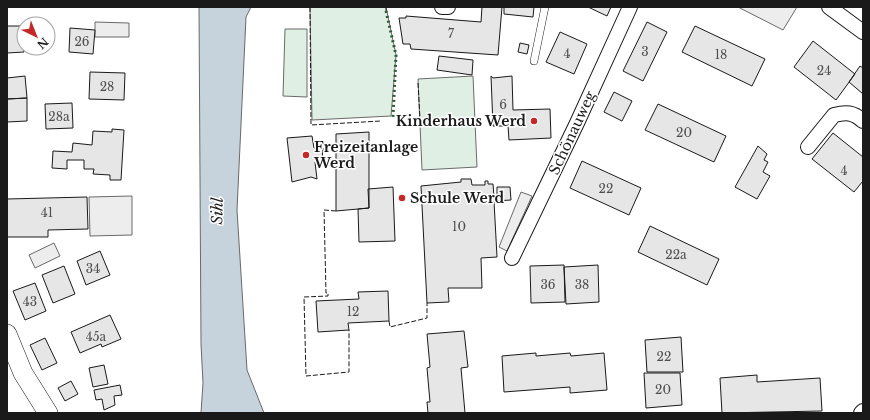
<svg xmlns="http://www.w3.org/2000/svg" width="870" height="420" viewBox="0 0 870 420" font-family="'Libre Baskerville',serif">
<rect width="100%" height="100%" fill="#fff"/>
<!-- green -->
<path fill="#e0efe3" stroke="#6a6a6a" d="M310 7H386L396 55 391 116 312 120Z
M285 29H307V97L283 96Z
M473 76 477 167 422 170 418 79Z"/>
<!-- parking -->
<path fill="#ededed" stroke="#6a6a6a" d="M738 7H797L783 30Z
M95 22 129 23V37H95Z
M521 192 532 196 507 251 499 247Z
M132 196V235L90 236 89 197Z
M54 243 60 256 35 268 29 255Z"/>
<!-- water -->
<path fill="#c6d2dc" stroke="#6a6a6a" d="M199 7H251L246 17 237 210 247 370 264 413H201L203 383 201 344Z"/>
<!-- building -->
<path fill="#e6e6e6" stroke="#1a1a1a" d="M482 7H502L498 55 411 49 410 44H403L399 18H406V16L481 22Z
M504 7H534L533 17 504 14Z
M588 7H611L607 16Z
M647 22 667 32 643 81 623 71Z
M7 26H23L24 52 7 53Z
M695 26 765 59 752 86 682 52Z
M70 28 95 30 93 54 69 52Z
M560 32 587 44 574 74 546 62Z
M813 41 855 74 836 100 794 67Z
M520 43 529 45 527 54 518 52Z
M439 56 473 60 472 75 437 70Z
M860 66 863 68V94L849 82Z
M90 72 125 73 124 100 89 99Z
M25 76 27 98 7 99V78Z
M491 76 493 78 512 76 513 110 550 109 551 138 509 140 508 126H493Z
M614 92 632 101 622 121 604 112Z
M27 98V121L7 122V99Z
M72 103 73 128 46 129 45 104Z
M658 104 726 136 714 162 645 130Z
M112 129 124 130 121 180H110V175L93 174 94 169H84V160H67V169L52 168 53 151 72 152 73 143 92 145 93 131 112 132Z
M369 132V208L336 211V134Z
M833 133 863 157V181L854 192 812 159Z
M312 136 314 148H323L322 161 315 162 317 179 311 177 292 182 287 138Z
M758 146 767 154 764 160 768 162 763 172 770 176 757 199 735 187Z
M582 161 641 188 629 215 570 188Z
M461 179H471L472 185H485V181H488V184H493L494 197H497V187H510L511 200 494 201 497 257 481 258 482 288H448L449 302 427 303 421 186 461 182Z
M393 187 395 241 359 242 358 209 369 208 368 189Z
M87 197 88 229 48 230V237H7V199Z
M650 226 719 259 707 285 638 252Z
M100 251 110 275 86 285 77 261Z
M564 265 565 302 531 303 530 266Z
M598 265 599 302 566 304 564 267Z
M64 266 75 294 53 303 42 275Z
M35 283 46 311 25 320 13 291Z
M388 291 389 321 348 323 349 330 318 332 316 301 359 299 358 292Z
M110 315 121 339 102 347 101 344 80 353 71 332Z
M464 331 468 367 461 368 465 413H428L427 402H430L427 368 430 367 427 334Z
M681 337 683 372H647L645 340Z
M45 338 57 363 42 370 30 345Z
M536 353V356L570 353 571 356 604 353 607 390 570 393V387L504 392 502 356Z
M104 365 108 384 93 387 89 368Z
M644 373H680L682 405 646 408Z
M757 375V382L820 378 822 411 722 413 720 378Z
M71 381 78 394 65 401 58 388Z
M120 385 122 395 114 396 115 405 104 410 102 399 96 400 94 390Z"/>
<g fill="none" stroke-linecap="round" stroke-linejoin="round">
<!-- lane casing -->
<g stroke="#1a1a1a" stroke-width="8">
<path id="lane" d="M534 61 545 7"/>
</g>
<!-- street casing -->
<g stroke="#1a1a1a" stroke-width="16">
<path id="street" d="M442 7H448
M829 7 863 32
M808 147 834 115C846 112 853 112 863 121
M512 258 577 123 630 7
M861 413 863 411"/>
</g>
<!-- secondary casing -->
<g stroke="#1a1a1a" stroke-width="20">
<path id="secondary" d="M7 334 23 373 48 413"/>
</g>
<!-- lane -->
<use href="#lane" stroke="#fff" stroke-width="7"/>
<!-- street -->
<use href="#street" stroke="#fff" stroke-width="14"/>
<!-- secondary -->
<use href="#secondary" stroke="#fff" stroke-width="19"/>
<!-- hedge -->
<path stroke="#2b5a34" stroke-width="3" stroke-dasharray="2 3" stroke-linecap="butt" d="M386 11 396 55 393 117"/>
<!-- fence -->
<path stroke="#1a1a1a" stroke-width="1" stroke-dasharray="5 2" stroke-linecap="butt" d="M310 7 311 125 381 121
M386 7V11
M418 83 420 119
M336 211 324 210 326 293H328V296L304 297 306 376 349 372V330
M389 321 390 327 427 318V303"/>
</g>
<!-- markers -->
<g fill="#c62828" stroke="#fff" stroke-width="1.5">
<circle cx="534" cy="121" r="4"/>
<circle cx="306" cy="155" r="4"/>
<circle cx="402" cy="198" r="4"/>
</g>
<g text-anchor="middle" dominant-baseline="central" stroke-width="3" stroke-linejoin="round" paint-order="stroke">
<!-- number labels -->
<g font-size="12" fill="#4d4d4d">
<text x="451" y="33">7</text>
<text x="82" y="41">26</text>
<text x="645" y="51">3</text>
<text x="567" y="53">4</text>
<text x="721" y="54">18</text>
<text x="824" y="70">24</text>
<text x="107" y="86">28</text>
<text x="503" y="104">6</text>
<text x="59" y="116">28a</text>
<text x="684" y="132">20</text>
<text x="844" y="170">4</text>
<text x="606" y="188">22</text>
<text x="47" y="212">41</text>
<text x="459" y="226">10</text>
<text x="676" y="254">22a</text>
<text x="93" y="268">34</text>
<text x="548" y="284">36</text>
<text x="582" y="284">38</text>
<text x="30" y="301">43</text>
<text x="353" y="311">12</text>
<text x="96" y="336">45a</text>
<text x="664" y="356">22</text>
<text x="663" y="389">20</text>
</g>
<!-- poi labels -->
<g font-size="14" font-weight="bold" fill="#1a1a1a" stroke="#fff" text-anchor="start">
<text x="526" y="121" text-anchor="end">Kinderhaus Werd</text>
<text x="314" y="147">Freizeitanlage<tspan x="314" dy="16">Werd</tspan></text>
<text x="410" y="198">Schule Werd</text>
</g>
<!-- street labels -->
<g font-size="14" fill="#1a1a1a" stroke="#fff">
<text transform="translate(572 133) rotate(-65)">Schönauweg</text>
</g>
<!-- water labels -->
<g font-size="15" font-style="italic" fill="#1a1a1a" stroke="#fff">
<text transform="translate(217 211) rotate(-89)">Sihl</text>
</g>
</g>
<!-- border -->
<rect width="870" height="420" fill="none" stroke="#1a1a1a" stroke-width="16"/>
<!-- north arrow -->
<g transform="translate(36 36) rotate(137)"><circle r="19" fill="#ffffff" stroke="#a3a3a3"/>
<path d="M0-3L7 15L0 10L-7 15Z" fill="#c62828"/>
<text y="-6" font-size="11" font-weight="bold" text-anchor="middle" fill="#1a1a1a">N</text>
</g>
</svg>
